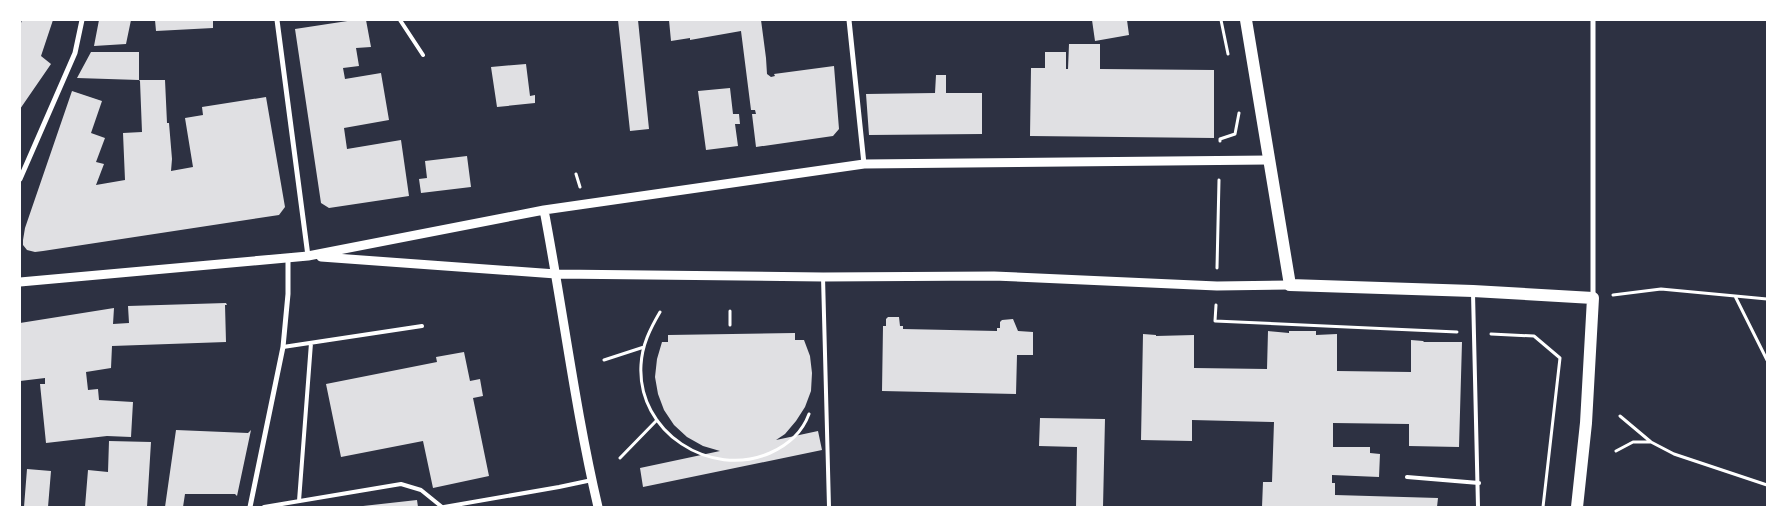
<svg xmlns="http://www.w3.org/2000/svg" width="1787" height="527" viewBox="0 0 1787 527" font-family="Jost,sans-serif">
<rect width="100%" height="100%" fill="#2d3142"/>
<!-- building -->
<path fill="#e0e0e3" d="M22 20H53L41 56 51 64 20 109V26Z
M99 20H131L126 44 94 46Z
M155 20H213V28L156 31Z
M354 20H366L371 47 356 48 359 66 343 68 345 79 381 73 389 120 344 128 347 149 401 140 409 196 329 208 321 203 295 29Z
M618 20H638L649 129 630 131Z
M669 20H761L766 58 767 74 771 77 775 76 774 74 834 66 839 129 833 136 756 147 752 114H756L755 110H751L741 31 690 40V38L671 41Z
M1092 20H1127L1129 35 1095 41Z
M1069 44H1100V69L1214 70V138L1030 136 1031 68H1045V52H1066V69H1068Z
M91 52H139V80L77 78Z
M526 64 530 96 535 95V103L497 107 491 67Z
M936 75H946V93H982V134L869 135 866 94 935 93Z
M139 80H165L167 123H169L172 159 171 171 193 167 185 118 203 115 202 107 266 97 285 207 279 215 43 251 35 252 27 250 23 245V240L25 228 72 91 102 101 91 133 105 138 96 162 104 164 96 185 125 180 123 133 142 132 140 81Z
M730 88 733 114H739L740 124H735L738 146 706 150 698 91Z
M467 156 471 187 421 193 419 179 427 178 425 161Z
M226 303 227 305H225L226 342 112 346 111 368 86 372 88 390 98 389 99 400 133 402 131 437 107 436 46 443 40 384H45V378L20 381V323L114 308 113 324 129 323 128 306Z
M888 317H899L900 326H903V329L997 331V328H1000V322L1002 320 1013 319 1018 331 1033 332V355H1017L1016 394 882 391 883 326H886V319Z
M1268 331 1289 333V331H1316V335L1337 334V371L1411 372V340L1423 341 1424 342H1462L1459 447 1409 446V424L1333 423V447H1370V453L1380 454 1379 477 1332 475V483H1335V495L1438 498 1437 507H1262L1263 482H1272L1274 422 1192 420V441L1141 440 1143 334 1156 335V336L1194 335V368L1267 369Z
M795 333V340H804L810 356 812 373 811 391 805 407 796 421 785 434 776 440 818 431 822 450 643 487 640 468 720 451 703 446 687 437 674 425 664 410 658 394 655 377 657 359 662 342H668V335Z
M464 352 470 381 480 379 483 396 473 398 489 476 433 488 423 441 341 457 326 384 437 362 436 357Z
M1040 418 1105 419 1103 507H1076L1077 447 1039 446Z
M176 430 248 433 251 430 237 496 235 494H185L183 507H165Z
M109 441 151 442 147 507H85L88 470 108 472Z
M27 469 51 471 48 507H24Z
M417 500 418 507H363V506Z"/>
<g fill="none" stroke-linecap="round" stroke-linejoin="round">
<!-- path -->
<path stroke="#fff" stroke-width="3" d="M1221 20 1228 54
M1220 141V139L1235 134 1239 113
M576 174 580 187
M1217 268 1219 180
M1613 295 1661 289 1767 299
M1735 296 1767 360
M1216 305 1215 321 1457 332
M730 311V325
M660 312C650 329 642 345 641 365 637 432 710 479 770 453 788 445 802 433 809 414
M1491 334 1534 336 1560 358 1543 507
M604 360 644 347
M1620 416 1651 442 1674 454 1767 485
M1616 451 1633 442H1651
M620 458 657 420"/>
<!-- service -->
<path stroke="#fff" stroke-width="4" d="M400 20 423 55
M823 277 829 507
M1473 293 1478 507
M283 347 422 326
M1407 477 1479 483
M299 501 311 343
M264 507 401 484 421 490 442 507
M444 507 559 487 592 480"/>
<!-- minor -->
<path stroke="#fff" stroke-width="5" d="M277 20 308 256
M849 20 864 164
M20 179 75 53 82 20
M1593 297V20
M250 507 283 347 288 294V258"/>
<!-- tertiary -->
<path stroke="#fff" stroke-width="9" d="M544 210C563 309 575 409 598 507
M321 257 556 274 823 277 994 276 1217 286 1290 285
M20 282 308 256 544 210 864 164 1268 160"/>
<!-- primary -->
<path stroke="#fff" stroke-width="12" d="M1246 20 1290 285 1473 291 1593 298 1586 423 1577 507"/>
</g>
<!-- border -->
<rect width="1787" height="527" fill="none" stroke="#ffffff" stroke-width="42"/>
</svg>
